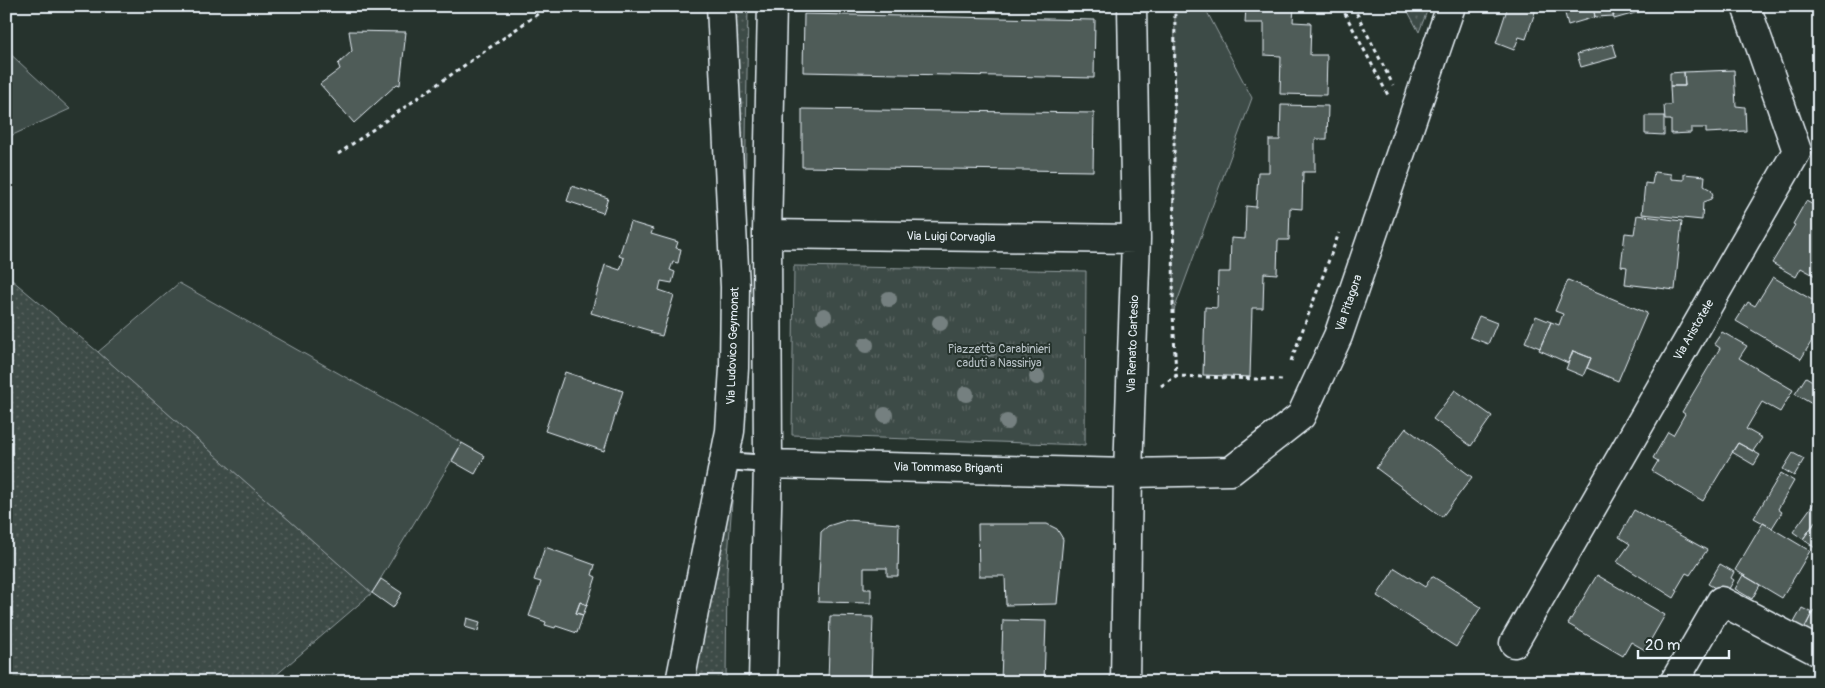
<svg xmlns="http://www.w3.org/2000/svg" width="1825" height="688" viewBox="0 0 1825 688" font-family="Pangolin,sans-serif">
<defs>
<pattern id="grass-dots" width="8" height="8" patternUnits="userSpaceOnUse" patternTransform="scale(1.25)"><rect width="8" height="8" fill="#3e4b47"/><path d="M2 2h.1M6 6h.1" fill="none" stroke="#5a6562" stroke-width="1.8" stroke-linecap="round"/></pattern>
<pattern id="park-tufts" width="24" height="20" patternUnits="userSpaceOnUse" patternTransform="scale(1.25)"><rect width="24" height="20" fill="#3e4b47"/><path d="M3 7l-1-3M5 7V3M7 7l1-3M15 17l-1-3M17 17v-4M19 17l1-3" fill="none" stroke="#5a6562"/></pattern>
</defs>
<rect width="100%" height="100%" fill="#26332d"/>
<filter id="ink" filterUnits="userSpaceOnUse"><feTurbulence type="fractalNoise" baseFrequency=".02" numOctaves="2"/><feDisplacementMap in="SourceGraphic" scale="10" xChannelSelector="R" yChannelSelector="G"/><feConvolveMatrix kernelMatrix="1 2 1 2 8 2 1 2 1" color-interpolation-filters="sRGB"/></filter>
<g filter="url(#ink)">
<!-- grass -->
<path fill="url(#grass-dots)" stroke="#939ea0" d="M736 6H748L744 274 736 71Z
M1405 6H1429L1419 32Z
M6 275 98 352 372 593 268 682H6Z
M733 488 727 570 726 682H689L725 491Z"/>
<!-- park -->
<path fill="url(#park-tufts)" stroke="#939ea0" d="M794 266 1086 271 1085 445 792 435Z"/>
<!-- garden -->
<path fill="#3e4b47" stroke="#939ea0" d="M1175 6H1204L1252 98 1173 313Z
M6 50 70 109 6 138Z
M179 283 462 443 372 593 98 352Z"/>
<!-- building -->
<path fill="#505c59" stroke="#e8f1f8" d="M1246 6H1294L1293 22 1311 23 1310 55H1327L1326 95 1280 94 1281 56 1264 55V23H1245Z
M1508 6H1537L1526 39 1519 37 1514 50 1496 43Z
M1563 6H1593L1595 17 1568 25Z
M1593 6H1611L1614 16 1595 17Z
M1611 6H1660L1614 19Z
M804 14 1095 20 1094 78 803 72Z
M349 31 406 32 400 85 397 84 354 123 320 84 340 69 338 64 352 51Z
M1613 44 1617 57 1581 67 1577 54Z
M1734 70 1736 106 1745 107 1746 131 1706 133V128H1691V133L1671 134V120H1665L1664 105H1671L1670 86H1685L1684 72Z
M1684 72 1685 86H1670V73Z
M1281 105 1328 106 1327 139H1315V172H1303L1302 209 1290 208 1289 240H1278L1277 274 1264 273 1263 308H1252L1250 377 1203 375 1205 307 1217 308 1218 272H1230L1231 238 1245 239 1246 206 1256 207 1258 172H1269V140H1280Z
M802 109 1094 113 1093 171 802 167Z
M1645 116H1664V135L1645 134Z
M1654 172 1671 174V179L1684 180V174L1705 176 1704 186 1711 190 1713 195 1711 199 1703 202 1702 220 1642 214 1645 183 1652 184Z
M572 186 608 198 603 213 567 201Z
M1806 201 1819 208V278L1801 268 1796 277 1772 263 1795 225 1793 224Z
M1637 215 1682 221 1675 290 1625 284 1627 267 1621 266 1625 233 1634 234Z
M630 222 653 229 651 234 678 242 676 248 681 249 678 263 673 262 670 270 675 272 672 283 661 281 659 290 674 295 662 336 650 333 651 331 591 313 605 265 620 270 624 258 619 256Z
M1773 277 1819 304V329L1801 359 1736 321 1748 302 1755 306Z
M1568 280 1647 313 1618 381 1587 368 1591 358 1573 351 1568 363 1539 350 1551 322 1559 325 1563 314 1555 311Z
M1479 316 1497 323 1488 344 1470 337Z
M1536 316 1551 322 1540 348 1525 342Z
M1722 332 1747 346 1739 358 1793 390 1780 412 1762 402 1746 429 1762 438 1753 451 1738 443 1703 501 1652 471 1658 461 1653 458 1668 432 1673 435 1685 414 1682 412 1720 348 1714 344Z
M1573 351 1591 358 1583 376 1566 369Z
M565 372 623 391 604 451 545 431Z
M1806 377 1819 385V408L1795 394Z
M1455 390 1492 416 1471 446 1433 419Z
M1406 428 1472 477 1442 517 1376 468Z
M462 443 485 456 475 474 452 461Z
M1738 443 1760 455 1754 465 1732 452Z
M1793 453 1804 459 1794 476 1783 469Z
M1781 473 1794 481 1778 509 1782 512 1772 528 1754 518Z
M1817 499 1819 500V517L1803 539 1793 532Z
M1634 510 1707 550 1690 575 1686 573 1676 590 1678 591 1674 598 1617 562 1630 544 1619 537Z
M1819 517V551L1803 539Z
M847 520 899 524 898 576H887V568H864V589H871V603L818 602 821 532 828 526Z
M1763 523 1810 551 1782 598 1735 570Z
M978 524H1047L1057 529 1063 539 1057 604 1006 605 1005 576H979Z
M545 547 595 565 592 575 596 577 587 605 580 602 576 613 583 615 577 633 556 626 555 628 545 625 546 622 529 616 541 582 534 580Z
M1720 564 1734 572 1731 578 1734 580 1726 594 1708 584Z
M1395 568 1425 587 1432 576 1481 607 1456 647 1377 596Z
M1597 575 1665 615 1645 650 1631 642 1623 656 1568 624Z
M1743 575 1760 585 1752 599 1735 589Z
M381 579 402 593 393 608 372 593Z
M580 602 587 605 583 615 576 613Z
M1802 608 1812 613 1802 633 1791 628Z
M1814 610 1819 613V641L1802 633Z
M830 616 873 617 871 682H828Z
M467 618 480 622 478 631 465 627Z
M1003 620 1046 621 1044 682H1001Z"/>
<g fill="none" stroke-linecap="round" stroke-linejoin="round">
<!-- lane casing -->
<g stroke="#e8f1f8" stroke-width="20">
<path id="lane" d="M725 461 768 464"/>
</g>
<!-- street casing -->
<g stroke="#e8f1f8" stroke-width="31">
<path id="street" d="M767 234 1136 239
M768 464 1128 473 1231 471 1301 416 1338 336 1451 6
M1514 643 1797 151 1746 6
M680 682 730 431 734 368 735 287 721 6
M763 682 768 464 767 234 772 6
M1125 682 1128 473 1136 239 1132 6
M1674 682 1721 601 1819 652"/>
</g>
<!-- path -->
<path stroke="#e8f1f8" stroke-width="3" stroke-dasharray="4 4" stroke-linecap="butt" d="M1175 6 1173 313 1176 376
M1341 6 1389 97
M1353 6 1393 85
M338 154 549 6
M1291 361 1339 233
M1161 386 1176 376 1284 380"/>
<!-- lane -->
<use href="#lane" stroke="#26332d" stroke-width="16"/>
<!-- street -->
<use href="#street" stroke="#26332d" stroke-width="28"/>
</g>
<!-- trees -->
<g fill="#758080">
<circle cx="889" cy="299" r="8"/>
<circle cx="824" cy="316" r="8"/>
<circle cx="940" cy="323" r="8"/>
<circle cx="866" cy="345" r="8"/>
<circle cx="990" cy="349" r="8"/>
<circle cx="1037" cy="377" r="8"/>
<circle cx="966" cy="394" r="8"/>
<circle cx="885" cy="415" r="8"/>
<circle cx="1007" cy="422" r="8"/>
</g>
</g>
<g text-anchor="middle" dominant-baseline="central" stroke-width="4" stroke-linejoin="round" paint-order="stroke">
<!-- street labels -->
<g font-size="12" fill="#e8f1f8" stroke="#26332d">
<text transform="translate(951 237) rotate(1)">Via Luigi Corvaglia</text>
<text transform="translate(1349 303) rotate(-71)">Via Pitagora</text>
<text transform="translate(1694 330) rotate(-60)">Via Aristotele</text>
<text transform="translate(1133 344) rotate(-88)">Via Renato Cartesio</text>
<text transform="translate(733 346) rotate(-88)">Via Ludovico Geymonat</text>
<text transform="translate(948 468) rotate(1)">Via Tommaso Briganti</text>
</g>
<!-- park labels -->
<g font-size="12" fill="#b5bfc3" stroke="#26332d">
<text x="999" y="349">Piazzetta Carabinieri<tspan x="999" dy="14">caduti a Nassiriya</tspan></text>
</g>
</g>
<!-- margin -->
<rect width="1825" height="688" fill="none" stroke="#26332d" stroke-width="25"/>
<rect x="12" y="12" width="1800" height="663" fill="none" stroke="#e8f1f8" stroke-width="2" filter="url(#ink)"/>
<!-- scale -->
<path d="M1638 650v8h91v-8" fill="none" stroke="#e8f1f8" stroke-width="2.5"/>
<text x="1645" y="650" font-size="15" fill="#e8f1f8" stroke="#26332d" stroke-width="4" paint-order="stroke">20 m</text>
</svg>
